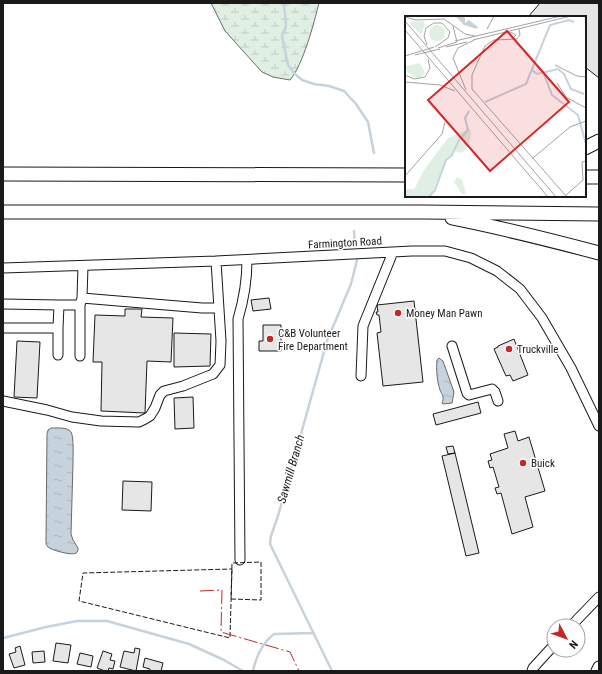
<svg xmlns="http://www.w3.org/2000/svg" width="602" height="674" viewBox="0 0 602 674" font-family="'Roboto Condensed',sans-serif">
<defs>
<pattern id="wetland-marsh" width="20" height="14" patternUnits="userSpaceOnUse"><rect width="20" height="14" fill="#e0efe3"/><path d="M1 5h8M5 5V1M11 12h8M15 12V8" fill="none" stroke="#c0ccc2"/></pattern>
<pattern id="water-ripples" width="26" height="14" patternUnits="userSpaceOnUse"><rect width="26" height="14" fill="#c6d2dc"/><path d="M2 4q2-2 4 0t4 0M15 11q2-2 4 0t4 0" fill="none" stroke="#aab4bc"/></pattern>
</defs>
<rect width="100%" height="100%" fill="#fff"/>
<!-- wetland -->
<path fill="url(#wetland-marsh)" stroke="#6a6a6a" d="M211 3H319C314 23 303 65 290 80L273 77 262 72 225 31Z"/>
<!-- water -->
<path fill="url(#water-ripples)" stroke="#6a6a6a" d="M439 358 443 361 454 392 452 403 443 404 442 403C442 402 443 401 443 400 444 396 441 393 440 390 437 381 436 370 437 360Z
M51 428C57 428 68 427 71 432 74 437 73 457 73 463 72 487 72 510 71 534L73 540 78 548C78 550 78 552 76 553 72 556 51 550 48 547 46 545 46 544 46 541L47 434 48 430Z"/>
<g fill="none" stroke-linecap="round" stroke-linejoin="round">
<!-- stream -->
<path stroke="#c6d2dc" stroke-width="2.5" d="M284 3 286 26 282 36 288 65 295 74 302 80 314 84 329 86 344 91 356 104 368 122 374 153
M354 231 355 247
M3 638 46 627 77 621H107L189 644 224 660 243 671
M253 671C256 657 262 643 274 634L313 633
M332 671 270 544 271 536 278 516 327 341 351 284 357 260"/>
</g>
<!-- building -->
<path fill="#e6e6e6" stroke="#1a1a1a" d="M540 3H599V78L585 67V17H528Z
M269 298 271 309 253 311 251 300Z
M414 301 423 382 383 386 377 333 381 332 379 315H377L376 312H378L377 305Z
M125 309H142L141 317 173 318 171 362 147 361 145 413 101 411 102 362H93L95 315 125 316Z
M263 325H281V351H259V341H263Z
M174 333 211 334 210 366 174 367Z
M514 339 528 375 513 381 510 375 506 376 494 349 498 347V346Z
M17 341 40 342 37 398 14 397Z
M193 397 194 428 175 429 174 398Z
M478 402 481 413 436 425 433 414Z
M515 431 518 441 529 437 545 491 525 497 533 527 512 534 501 493 497 494 495 488 499 487 493 467 490 468 488 461 492 460 490 454 508 448 504 434Z
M453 446 455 453 448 454 446 447Z
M455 453 479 553 466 556 442 456Z
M123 481 152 482 151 511 122 510Z
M56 643 71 645 68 663 53 661Z
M20 646 25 665 14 668 9 654 16 652 15 648Z
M135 648 140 649 136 671 120 667 124 651 134 653Z
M44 651 45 662 33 663 32 652Z
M103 651 112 654 110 660 115 661 113 669 109 668 108 671H105L97 668Z
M80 653 93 656 91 667 77 664Z
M145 658 163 663 161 671H150V669L143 667Z"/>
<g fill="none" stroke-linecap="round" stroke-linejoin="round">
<!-- minor casing -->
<g stroke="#1a1a1a" stroke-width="11">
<path id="minor" d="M3 268 216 261 412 251H445L471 258 497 271 520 289 542 318 571 368 599 426
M82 298 202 308H219
M3 304 59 305
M3 328H58L59 305H80
M452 346 467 393 469 395 492 389 495 392 498 401
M58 355V328
M80 356V305L82 298 83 266
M361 376 363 326 393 252
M3 401 47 410 72 417 101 421 139 422 145 419 150 416 155 408 160 395 164 391 183 386 213 374 220 365 221 341 216 261
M240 560 238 319C244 299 247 280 247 260
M571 626 599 597
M532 671 533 668 554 645"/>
</g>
<!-- major casing -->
<g stroke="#1a1a1a" stroke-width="13">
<path id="major" d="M597 671 599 667"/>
</g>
<!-- highway casing -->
<g stroke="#1a1a1a" stroke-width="15">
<path id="highway" d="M585 148 599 141
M3 174 406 175
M585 177H599
M3 212H423L599 214
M452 218C502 228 550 240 599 253"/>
</g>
<!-- minor -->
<use href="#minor" stroke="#fff" stroke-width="9"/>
<!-- major -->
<use href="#major" stroke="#fff" stroke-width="11"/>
<!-- highway -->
<use href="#highway" stroke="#fff" stroke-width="13"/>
<!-- fence -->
<path stroke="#1a1a1a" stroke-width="1" stroke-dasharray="5 2" stroke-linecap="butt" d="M261 562V600L231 599 232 563Z
M232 569 230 638 79 601 83 573Z"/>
<!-- power -->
<path stroke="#c62828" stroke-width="1" stroke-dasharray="14 3 2 3" stroke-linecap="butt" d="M200 591 222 590 221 632 290 652 299 671"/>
</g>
<!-- markers -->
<g fill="#c62828" stroke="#fff" stroke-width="1.5">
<circle cx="398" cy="313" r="4"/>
<circle cx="270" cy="339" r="4"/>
<circle cx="509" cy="349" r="4"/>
<circle cx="523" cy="463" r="4"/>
</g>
<g text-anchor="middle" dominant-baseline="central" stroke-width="3" stroke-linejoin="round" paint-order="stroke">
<!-- street labels -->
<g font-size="11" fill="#1a1a1a" stroke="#fff">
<text transform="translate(345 243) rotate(-3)">Farmington Road</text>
</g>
<!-- poi labels -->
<g font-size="11" fill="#1a1a1a" stroke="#fff" text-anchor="start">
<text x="406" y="313">Money Man Pawn</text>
<text x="278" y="333">C&amp;B Volunteer<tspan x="278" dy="13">Fire Department</tspan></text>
<text x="517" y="349">Truckville</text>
<text x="531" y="463">Buick</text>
</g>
<!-- water labels -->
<g font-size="12" font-style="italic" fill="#1a1a1a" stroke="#fff">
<text transform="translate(291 469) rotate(-74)">Sawmill Branch</text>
</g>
</g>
<!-- overview -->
<g transform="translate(405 16)">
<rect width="181" height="181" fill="#fff"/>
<path d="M18 5 20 8 16 19 4 6ZM24 17a8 8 0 1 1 16 0a8 8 0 1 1-16 0ZM15 47 20 57 16 61 12 62 2 56 1 50Z" fill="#e0efe3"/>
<path d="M65 113 66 117 64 129 57 137 49 135 41 144 26 180 0 181V173H9L11 170 19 154 43 122ZM52 161 57 164 61 178H57L49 166Z" fill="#e0efe3"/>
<path d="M50 0H57L60 2V7L64 4 73 11 72 13 59 9Z" fill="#c6d2dc"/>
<path fill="none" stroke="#c6d2dc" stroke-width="2" d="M127 54 132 58 153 53 159 58 166 73 179 78M138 56 147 79 173 99 181 128M80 86 121 68 145 9 164 4 169 6M24 181 30 174 41 144 47 139 54 124 63 114 60 102 64 95"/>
<path fill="none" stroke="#a3a3a3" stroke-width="1" d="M0 1 11 4 39 3 60 18 70 20M0 5 151 181M82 13 89 0M114 13 115 19 112 23 89 24 80 30 67 59V73L162 181M0 14 143 181M105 16 111 19 107 23M68 24 166 0M50 25 156 0M22 29 19 20 21 12 29 7H37L45 16 43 22 30 31M41 31 62 26M33 32 52 26 48 10M10 39 35 33M0 40 29 31M150 49 172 60 181 61M0 59 9 63 20 61 25 52 23 43M0 66 35 69 50 75M152 67 161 81 181 92M61 74 48 42 53 32 69 24M128 142 165 111 181 105M0 160 37 118 40 106M161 179 178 164 177 146 181 145"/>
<path fill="#d62828" fill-opacity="0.15" stroke="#d62828" stroke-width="2" d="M102 15 164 86 85 155 23 84Z"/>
<rect width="181" height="181" fill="none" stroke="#1a1a1a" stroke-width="2"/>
</g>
<!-- border -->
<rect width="602" height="674" fill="none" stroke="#1a1a1a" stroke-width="8"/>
<!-- north arrow -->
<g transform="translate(566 638) rotate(131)"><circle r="19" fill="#ffffff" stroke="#a3a3a3"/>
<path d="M0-3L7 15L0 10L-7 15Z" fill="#c62828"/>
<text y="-6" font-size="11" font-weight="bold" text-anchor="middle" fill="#1a1a1a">N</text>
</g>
</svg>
